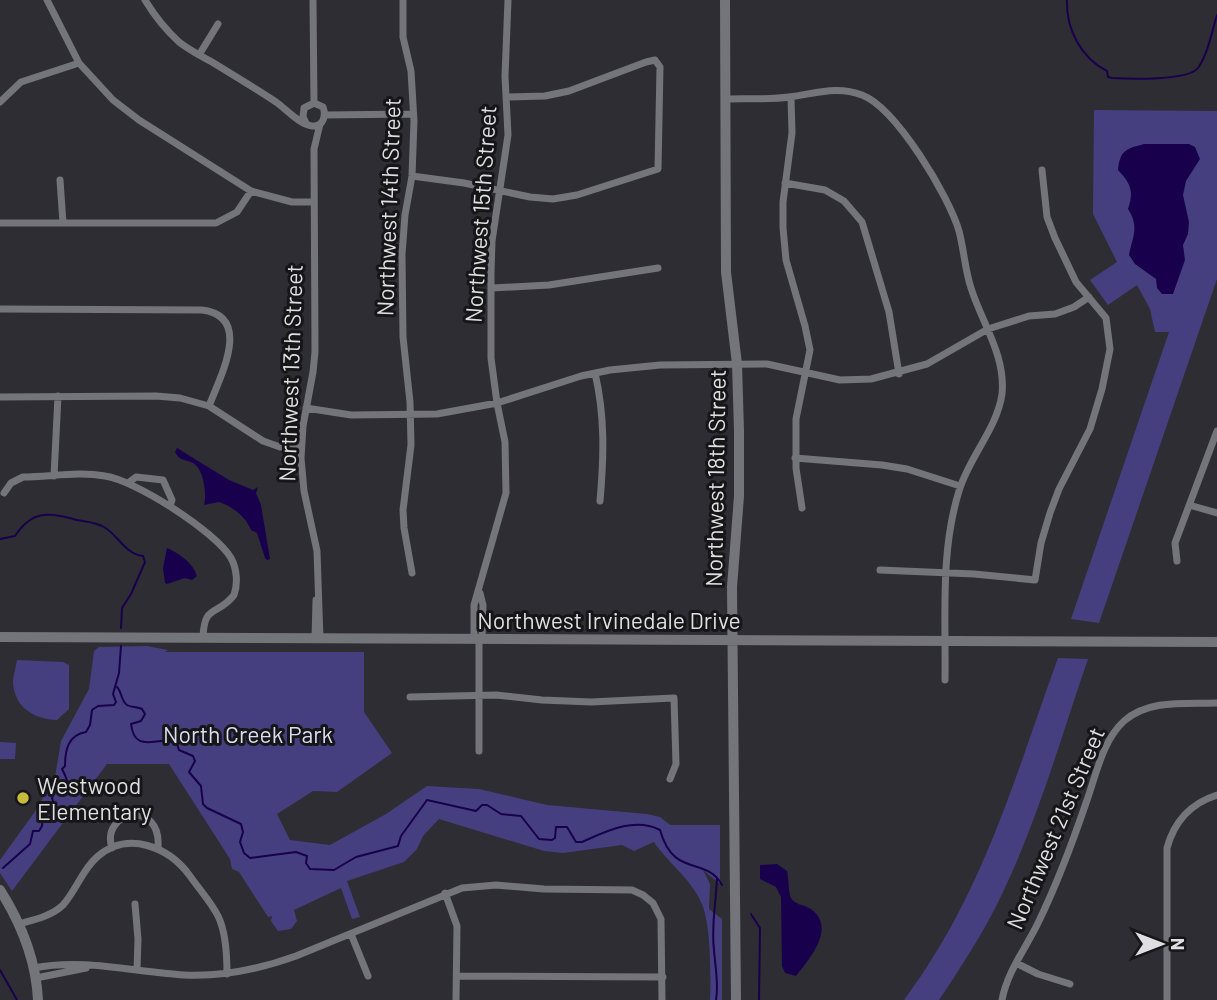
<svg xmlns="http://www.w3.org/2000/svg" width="1217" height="1000" viewBox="0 0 1217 1000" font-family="Barlow,sans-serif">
<rect width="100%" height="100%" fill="#2d2d33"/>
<!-- green -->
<path fill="#453f7f" d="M1094 110 1217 111V279L1099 623 1071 619 1169 332H1155L1150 309 1137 285 1108 305 1090 280 1117 262 1093 214Z
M147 646 168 650 165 652H364V712L392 753 337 792 313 791 277 814 290 840 330 845 386 814 427 786 479 789 547 805 647 814 660 817 670 825H720V884L703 870 710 884 709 909 722 919V1000H710C711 977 711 922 701 902 691 879 668 863 654 842L634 851 622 845 563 853 544 851 439 819 423 836 417 849 404 862 347 881 360 917 352 919 341 888 294 910 297 921 291 929 278 931 271 921 272 916 268 917 239 872 232 869 230 859 169 764H107L12 891 0 873V860L34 813 55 777 61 741 89 689 94 651 99 647Z
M1058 658 1088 659C1058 746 1033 837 990 918 974 947 957 973 939 1000H904C983 894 1014 779 1058 658Z
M17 660 63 662 69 665V709L57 720C34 719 15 708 13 683 13 676 16 667 17 660Z
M0 742 16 743 15 759H0Z"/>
<!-- water -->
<path fill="#19004d" d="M1144 144H1189L1195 147 1200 159 1186 181 1183 195 1189 222 1188 234 1183 245 1185 260 1173 294H1162L1157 288 1156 279 1135 264 1129 255C1132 238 1140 227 1128 209 1134 191 1131 184 1118 170 1120 150 1126 149 1144 144Z
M177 448 229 480 253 490 258 487 256 493 261 505 270 559 267 560 265 558 257 533 251 530C246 517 232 506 219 502L204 505C207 495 204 469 193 463 184 459 180 461 175 452Z
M167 548C179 553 193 563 197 576L192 580 185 578 167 584 165 583 163 568Z
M777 864 787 871C789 879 788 892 791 898 795 905 805 905 811 909 837 928 809 959 796 976L785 973 782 966 781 897 776 887 760 879V865Z"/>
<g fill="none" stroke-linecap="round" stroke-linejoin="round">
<!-- stream -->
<path stroke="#19004d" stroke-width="2" d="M1067 0C1066 29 1081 58 1107 71L1108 77 1112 78C1129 79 1188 81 1198 68 1208 54 1212 31 1217 15
M0 539 15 536C32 510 49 512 77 520 87 522 95 522 104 527 118 535 125 554 143 556L145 562 131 594 122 608 121 628
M117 687C122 692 121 701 127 705 130 707 138 707 142 709L145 714 141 721 131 724C135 757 161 733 177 744L179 750 193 756 195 761 189 772 201 786 203 804 207 808 241 824 243 832 240 842 244 853 250 858 296 852 307 856 306 863 310 869 334 870 356 857 398 846 401 836 427 800 476 811 482 805H487L501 814 521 816 539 839 552 840 555 838 556 827H567L576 842H582C607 831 634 817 660 830 674 879 705 855 722 885
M3 868 30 844 33 831H39L42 826 43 814 55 807 52 798 54 793C72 787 69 783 62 769L65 766C65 750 68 735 86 732L90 725 92 710 98 706 114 705 116 702 113 694 119 673 121 646
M751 914 760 928 759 1000
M0 970 17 1000
M716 1000C719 984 715 966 714 950 711 927 716 902 717 878"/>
<!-- street -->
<path stroke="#74747b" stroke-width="7" d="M47 0 79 63 113 100 139 120 251 191 292 202H313
M145 0C154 15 166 30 179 42 189 50 201 56 212 62 233 75 255 88 276 102 286 109 300 125 312 126 324 127 326 115 323 107L314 103 304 108 303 117 306 123
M313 0 314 103
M403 0V37L411 71 414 121 412 176 405 215 402 254 403 337 410 402 411 445 403 510 404 528 412 573
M199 55 218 24
M791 97 792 133 783 202V228L786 260 805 326 810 350 796 419V468L802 508
M725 99C746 98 768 100 789 97 815 94 836 85 862 95 896 108 949 196 959 231 964 250 965 270 971 288 982 323 1006 356 1002 394 997 429 969 457 959 491 940 552 946 617 945 680
M0 102 21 82 79 63
M325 115 413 114
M320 124 314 149 315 352 313 372 303 426 301 458 304 491 317 551 320 639
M412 176 464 183 530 197 553 199 577 195 658 169 660 67 655 60 646 62 569 91 545 96 507 97
M60 180 63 223
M785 183 825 190 844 201 862 222 889 312 899 374
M0 223H216L237 212 251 191
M492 288 549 285 658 268
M0 309 202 310C254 316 219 379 209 406
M595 373C605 416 604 456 600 501
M0 397 156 396 180 398 209 406 263 441 280 447 301 448
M306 408 351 415 437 414 497 403 581 376 610 370 660 365 767 364 840 380 871 379 927 364 988 329 1029 316 1055 314 1074 307 1089 297
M795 458 882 465 907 469 960 486
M54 476 58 396
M128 483 136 477 163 480 172 500 170 506
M4 493 11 483 23 477C50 477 78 471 105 476 135 480 216 532 231 558 237 569 238 584 234 595 217 617 204 603 203 638
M1189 505 1217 513
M1177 561 1175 543 1217 431
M880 570 974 574 1035 580 1041 543 1050 513 1059 489 1090 429 1102 389 1110 349 1106 318 1076 282 1055 238 1047 217 1042 170
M480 593 483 605 482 639
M315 639 316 600
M474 639V605L506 493 505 442 497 403 491 358V273L492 241 508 135 505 76 508 0
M479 639V751
M410 697 496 695 542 700 591 702 674 698 676 764 670 779
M112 848C100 811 162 798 158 848
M445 893 457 926 456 1000
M135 904 138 939 137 970
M19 924C33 920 52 916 63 905 76 891 82 870 97 857 128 830 169 847 190 876 199 889 211 902 218 916 226 932 227 956 227 974
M351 934 368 976
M1016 963 1038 974 1070 984
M34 968C83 958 134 972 184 975 223 977 260 969 296 956L462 888 496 885 544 889 632 890 643 895 653 903 661 919 662 1000
M457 976 663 977
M36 978 86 968
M1002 1000C1007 972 1026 948 1038 923 1057 884 1072 844 1086 803 1096 776 1102 741 1124 721 1149 699 1186 704 1217 703
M1167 1000V848C1174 822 1191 803 1217 795"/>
<!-- secondary -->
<path stroke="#74747b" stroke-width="10" d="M725 0 726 272 737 364 739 431V496L732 587 736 1000
M0 637 1217 642
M0 890C21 923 36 960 38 1000"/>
</g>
<!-- markers -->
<circle fill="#c5bc3d" stroke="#161618" stroke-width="2.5" cx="23" cy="798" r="7"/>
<g text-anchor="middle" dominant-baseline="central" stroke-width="6" stroke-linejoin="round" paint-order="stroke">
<!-- street labels -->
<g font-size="23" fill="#dfdfe3" stroke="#161618">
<text transform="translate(388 207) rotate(-88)">Northwest 14th Street</text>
<text transform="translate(480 214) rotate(-86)">Northwest 15th Street</text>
<text transform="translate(290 373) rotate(-88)">Northwest 13th Street</text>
<text transform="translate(715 478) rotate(-89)">Northwest 18th Street</text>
<text x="609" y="620">Northwest Irvinedale Drive</text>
<text transform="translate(1055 828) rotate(-67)">Northwest 21st Street</text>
</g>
<!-- park labels -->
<g font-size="23" fill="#dbdbf2" stroke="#161618">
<text x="248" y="734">North Creek Park</text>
</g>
<!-- poi labels -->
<g font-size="23" fill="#dfdfe3" stroke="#161618" text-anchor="start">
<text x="37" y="785">Westwood<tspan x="37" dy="26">Elementary</tspan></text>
</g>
</g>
<!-- north arrow -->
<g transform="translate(1161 944) rotate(90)" stroke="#161618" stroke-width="5" paint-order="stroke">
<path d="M0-5L12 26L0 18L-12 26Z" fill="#dfdfe3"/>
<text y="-10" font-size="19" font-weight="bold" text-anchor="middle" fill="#dfdfe3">N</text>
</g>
</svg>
